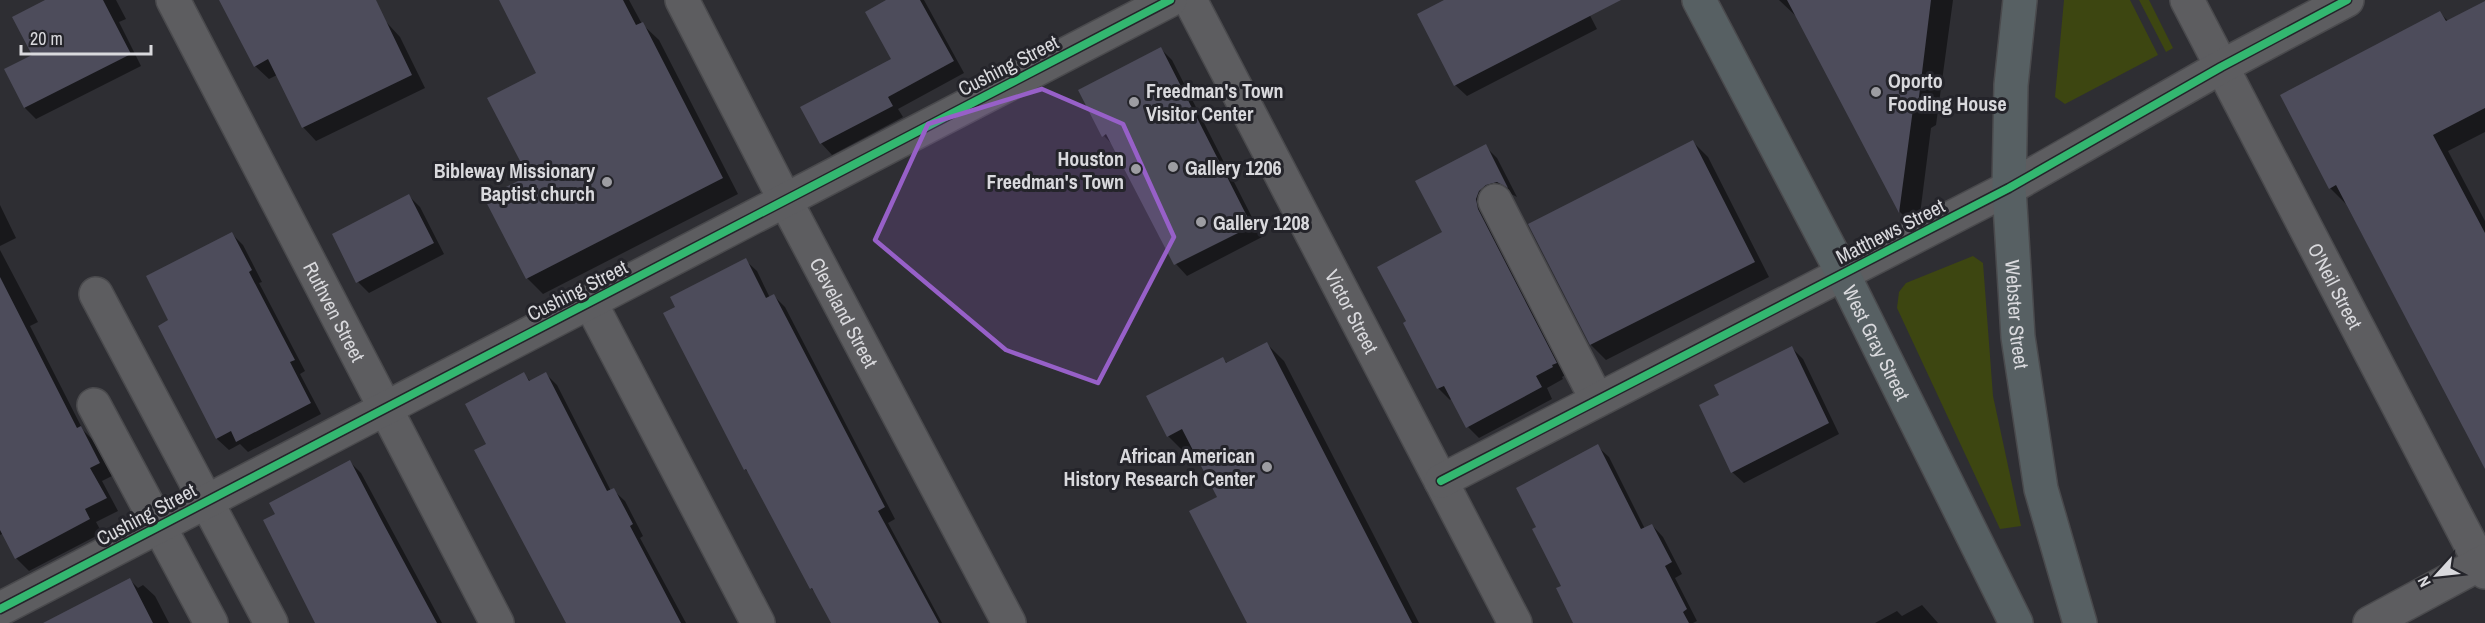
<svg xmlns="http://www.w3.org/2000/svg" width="2485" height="623" viewBox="0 0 2485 623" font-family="'Archivo Narrow',sans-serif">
<rect width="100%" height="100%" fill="#2e2e33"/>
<!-- green -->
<path fill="#3d4611" d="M2064 0H2130L2158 55 2065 104 2055 97Z
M2139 0H2149L2173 48 2166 52Z
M1973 256 1983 263 1993 396 2021 526 2000 529 1897 308 1899 292 1906 283Z"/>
<!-- shadow -->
<path fill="#0007" d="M48 0H116L126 19 119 22 141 66 36 119 25 108 6 70 34 56Z
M221 0H366L400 37 425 88 316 141 303 127 277 75 269 79 255 66Z
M500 0H629L642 24 659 40 738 194 543 294 527 278 530 176 538 74Z
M889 0H924L964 73 898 109 903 117 832 155 821 143 893 60Z
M1447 0H1582L1597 29 1467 96 1455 85Z
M1779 0H1953L1936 125 1931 128 1918 230 1900 212 1798 18Z
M2485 2V132L2448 151 2485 221V466L2346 204 2330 188 2282 96 2440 13 2448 21Z
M1161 49 1172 60 1262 237 1187 276 1176 264 1114 146 1104 136Z
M1693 142 1708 157 1769 277 1606 360 1591 345 1530 224Z
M1485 146 1497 158 1517 197 1509 193 1567 374 1562 377 1563 379 1547 388 1552 399 1479 438 1468 427 1452 398 1450 400 1438 388 1405 323 1444 233Z
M409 196 420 207 444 254 369 293 358 282Z
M0 205 16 238 0 246Z
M232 234 243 245 262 282 259 283 305 371 300 374 321 414 248 452 240 444 229 450 217 439 160 326 171 321Z
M0 250 38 322 30 326 83 430 93 440 112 476 102 481 118 511 96 522 102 533 29 571 16 558 4 533 0 535Z
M745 260 757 271 770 298 774 296 785 307 895 519 888 523 942 623H833L817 594 811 588 751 475 745 469Z
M1267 344 1284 361 1419 623H1249L1219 498 1194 449 1185 453 1168 436 1222 358 1228 364Z
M1792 348 1803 359 1839 434 1744 483 1732 472 1721 396Z
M524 374 531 382 546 374 557 385 611 491 613 490 625 501 643 536 640 538 686 623H567L488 444Z
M1597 446 1609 457 1645 529 1652 525 1663 537 1682 574 1675 578 1697 621 1693 623H1580L1534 530Z
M350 462 361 473 442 623H320L277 515Z
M130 580 138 588 143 585 155 596 169 623H60Z
M1922 605 1938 623H1875L1897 611 1902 616Z"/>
<!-- building -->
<path fill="#4d4c5b" d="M45 0H103L131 54 24 108 4 69 32 55 12 17Z
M219 0H376L412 75 302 128 268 59 254 67Z
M499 0H623L636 25 643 22 723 178 526 279 484 198 528 176 487 98 536 73Z
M886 0H920L954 61 888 97 893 106 820 144 800 107 891 59 865 12Z
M1444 0H1621L1454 86 1417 14Z
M1787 0H1931L1918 105 1913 109 1899 213Z
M2485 1V108L2433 135 2485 233V469L2336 185 2329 189 2280 95 2440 11 2446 21Z
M1161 47 1252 226 1174 265 1106 134 1102 137 1078 90Z
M1693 140 1755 262 1590 345 1528 224Z
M1486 144 1508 188 1497 182 1486 185 1479 191 1476 199 1478 209 1557 363 1552 365 1553 367 1536 376 1542 387 1466 428 1444 386 1437 389 1403 323 1406 321 1377 267 1442 232 1415 181Z
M409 194 434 243 356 283 332 234Z
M232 232 252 270 249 272 295 360 290 362 311 403 236 442 231 431 216 439 158 326 168 320 146 276Z
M746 258 766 298 774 294 885 507 878 511 939 623H831L812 588 810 589 746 469 744 470 663 313 675 307 670 297Z
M0 277 77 428 81 426 100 463 90 468 107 498 85 509 90 519 15 559 0 530Z
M1267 342 1412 623H1247L1189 511 1217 497 1182 429 1167 437 1146 396 1223 357 1226 363Z
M1792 346 1829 423 1731 473 1699 405 1719 395 1714 385Z
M524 372 529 381 546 372 607 491 614 488 633 524 630 526 681 623H566L474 450 486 444 465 404Z
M1598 444 1641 529 1652 524 1672 562 1665 566 1687 609 1683 612 1689 623H1573L1556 588 1561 586 1532 529 1536 527 1516 488Z
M350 460 383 523 437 623H315L263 520 275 514 269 503Z
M130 578 153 623H43Z"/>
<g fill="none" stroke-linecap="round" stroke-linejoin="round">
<!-- minor casing -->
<g stroke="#4a4a4d" stroke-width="36">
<g id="minor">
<path id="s1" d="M173 0 497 623"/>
<path id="s2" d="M682 0 785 200 1009 623"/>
<path id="s3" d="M1190 0 1515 623"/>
<path id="s4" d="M2187 0 2485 572"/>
<path d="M1495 201 1597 400"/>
<path d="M96 294 271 623"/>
<path d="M590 302 758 623"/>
<path d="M94 405 211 623"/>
<path d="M1441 481 2009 188 2221 67 2347 0"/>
<path d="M0 609 1170 0"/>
<path d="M2370 623 2485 561"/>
</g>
</g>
<!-- major casing -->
<g stroke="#4a4a4d" stroke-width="36">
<g id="major">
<path id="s5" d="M1699 0 1843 274 2016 623"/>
<path id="s6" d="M2020 0 2011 85 2009 188 2018 337 2041 489 2080 623"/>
</g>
</g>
<!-- minor -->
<use href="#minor" stroke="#5d5d60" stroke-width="33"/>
<!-- major -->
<use href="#major" stroke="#576063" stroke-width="33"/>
<!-- cycleway casing -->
<g stroke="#24242a" stroke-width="11">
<path id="cycleway" d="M1441 481 2009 188 2221 67 2347 0
M0 609 1170 0"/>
</g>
<!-- cycleway -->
<use href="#cycleway" stroke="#33b770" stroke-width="8"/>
</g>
<!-- marked area -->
<path fill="#9760c8" fill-opacity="0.2" stroke="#9760c8" stroke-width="4.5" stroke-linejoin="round" d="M1042 89 1123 124 1174 237 1098 383 1006 350 875 240 928 124Z"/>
<!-- markers -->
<g fill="#9d9da2" stroke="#24242a" stroke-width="2">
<circle cx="1876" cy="92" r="6"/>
<circle cx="1134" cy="102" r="6"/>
<circle cx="1173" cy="167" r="6"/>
<circle cx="1136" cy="169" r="6"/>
<circle cx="607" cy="182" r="6"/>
<circle cx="1201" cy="222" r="6"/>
<circle cx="1267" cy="467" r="6"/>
</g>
<g text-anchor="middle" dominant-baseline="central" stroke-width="6" stroke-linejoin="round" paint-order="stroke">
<!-- street labels -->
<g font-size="20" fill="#d9d9dd" stroke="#24242a">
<text transform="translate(1008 65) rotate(-27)">Cushing Street</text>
<text transform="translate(1890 231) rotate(-27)">Matthews Street</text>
<text stroke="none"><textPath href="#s4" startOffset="322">O'Neil Street</textPath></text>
<text transform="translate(577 290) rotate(-27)">Cushing Street</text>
<text stroke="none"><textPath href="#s1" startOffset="351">Ruthven Street</textPath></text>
<text stroke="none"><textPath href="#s3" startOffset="351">Victor Street</textPath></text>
<text stroke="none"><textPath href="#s2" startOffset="352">Cleveland Street</textPath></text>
<text stroke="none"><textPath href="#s6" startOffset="315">Webster Street</textPath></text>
<text stroke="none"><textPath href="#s5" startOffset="386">West Gray Street</textPath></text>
<text transform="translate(146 514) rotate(-28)">Cushing Street</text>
</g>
<!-- poi labels -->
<g font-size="20" font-weight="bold" fill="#d9d9dd" stroke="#24242a" text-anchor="start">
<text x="1888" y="80">Oporto<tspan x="1888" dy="23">Fooding House</tspan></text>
<text x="1146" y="90">Freedman's Town<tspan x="1146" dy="23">Visitor Center</tspan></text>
<text x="1124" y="158" text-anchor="end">Houston<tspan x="1124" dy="23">Freedman's Town</tspan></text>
<text x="1185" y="167">Gallery 1206</text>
<text x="595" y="170" text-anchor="end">Bibleway Missionary<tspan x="595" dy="23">Baptist church</tspan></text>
<text x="1213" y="222">Gallery 1208</text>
<text x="1255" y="455" text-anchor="end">African American<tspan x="1255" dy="23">History Research Center</tspan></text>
</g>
</g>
<!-- north arrow -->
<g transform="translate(2437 575) rotate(243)" stroke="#24242a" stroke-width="4.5" paint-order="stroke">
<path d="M0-4.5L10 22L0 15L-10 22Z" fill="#d9d9dd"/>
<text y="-9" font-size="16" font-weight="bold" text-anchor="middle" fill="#d9d9dd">N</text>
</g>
<!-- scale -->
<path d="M21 45v9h130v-9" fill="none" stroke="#d9d9dd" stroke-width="3"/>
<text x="30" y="45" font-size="18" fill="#d9d9dd" stroke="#24242a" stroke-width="4.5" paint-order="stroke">20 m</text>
</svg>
